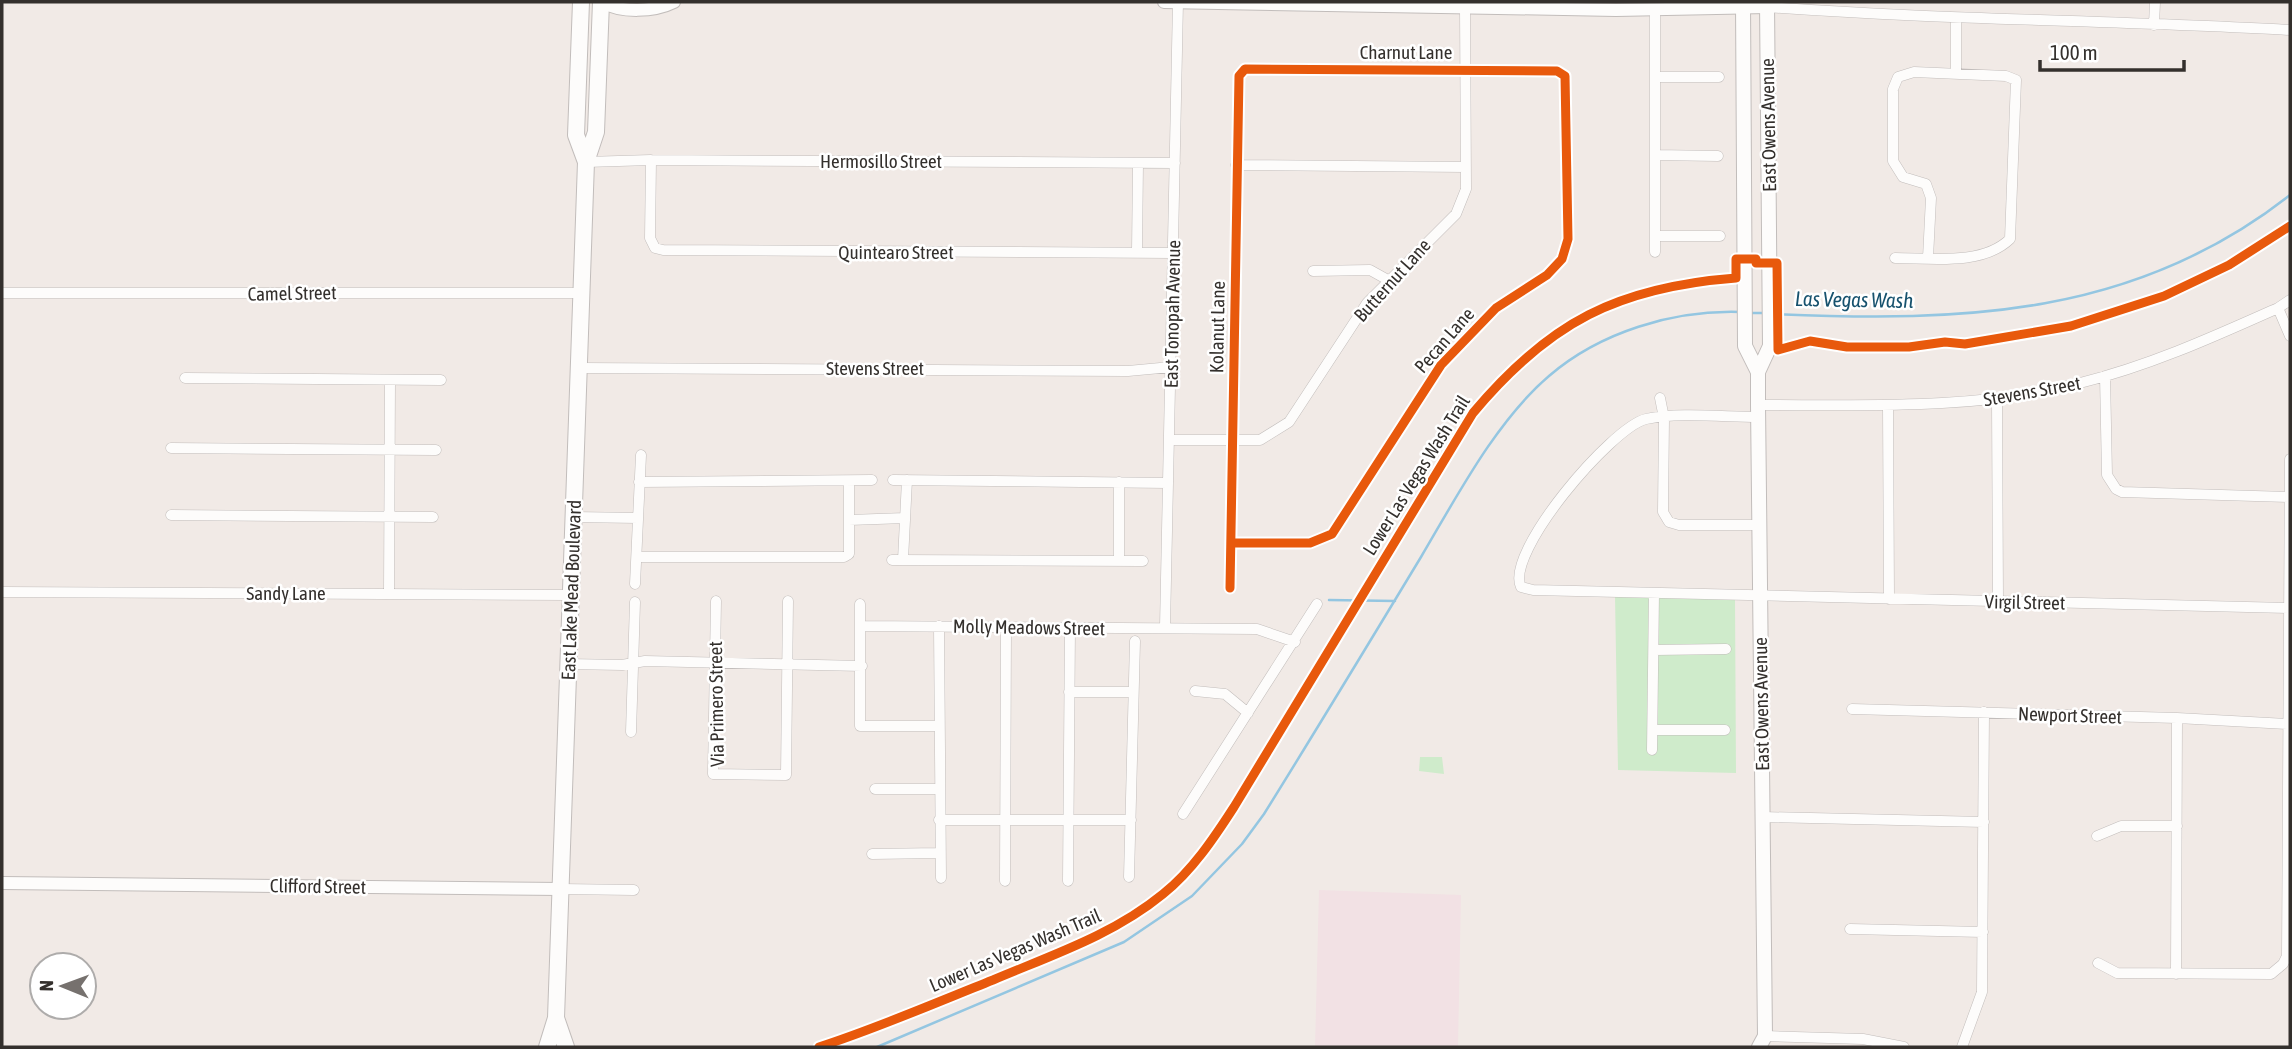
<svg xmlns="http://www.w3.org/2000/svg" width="2292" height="1049" viewBox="0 0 2292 1049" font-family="'Asap Condensed',sans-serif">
<rect width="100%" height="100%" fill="#f1eae6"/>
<!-- education -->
<path fill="#f2e1e4" d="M1319 890 1461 895 1458 1047H1315Z"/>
<!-- green -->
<path fill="#cfebcb" d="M1615 596 1735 599 1736 773 1618 770Z
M1420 757H1442L1444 774 1419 771Z"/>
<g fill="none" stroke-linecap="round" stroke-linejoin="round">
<!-- stream -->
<path stroke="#94c6e1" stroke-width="2.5" d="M1750 313H1765
M1775 314C1963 322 2135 317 2290 195
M1329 600 1395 601
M877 1047 1124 942 1192 896 1242 844 1264 814C1317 729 1369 643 1421 557 1456 498 1496 421 1549 376 1600 332 1673 310 1740 312"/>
<!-- minor casing -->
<g stroke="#c2bdbb" stroke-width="11">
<path id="minor" d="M1767 7C1941 20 2116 20 2290 30
M1655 9V252
M2154 25 2155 2
M1956 73V20
M1655 77H1719
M1655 155 1718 156
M651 160 650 238 655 248 663 250 1173 253
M586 162 651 160 1175 163
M1236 165 1466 167
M1655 236H1720
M1137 252 1138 163
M1895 258C1931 258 1982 266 2010 239L2016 80 2006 76 1914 72 1898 77 1893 89V161L1903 177 1926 184 1931 198 1928 258
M1313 271 1370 270 1388 280
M2 293H581
M2278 308 2290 336
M580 368 1128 371 1171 367
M2105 376 2107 475 2116 489 2122 492 2289 497
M185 378 441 380
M1660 398 1664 418 1663 512 1669 522 1679 525H1759
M1997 399 1998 601
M1758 405C1866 405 1975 410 2080 383 2149 366 2213 337 2278 308L2290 300
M1888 405 1889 599
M1758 417C1725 417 1678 412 1646 419 1612 427 1504 553 1521 587L1533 590 2290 608
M1169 440H1260L1289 422 1367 303 1456 214 1466 189 1465 7
M171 448 436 450
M893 480 1168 483
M639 482 872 480
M171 515 433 517
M574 517 638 518
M849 520 905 518
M637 557H844L849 554V481
M892 560 1143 561
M903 560 907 480
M1119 560V482
M635 584 641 455
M1230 588 1239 76 1245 69 1557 71 1565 76 1568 239 1562 259 1547 275 1496 308 1441 365 1332 534 1310 543H1232
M2 592 570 595
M389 594 390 380
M716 601 713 774 786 775 788 601
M860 604V726H939
M862 626 1257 629 1295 642
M939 626 941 878
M1165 627 1178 2
M1654 650 1726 649
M568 664 622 665 645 661 862 666
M1195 691 1225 694 1248 713
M1069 692H1133
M1852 709 2177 718 2287 724
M1654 730H1725
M631 732 635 602
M1652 750 1654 593
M875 789H939
M1183 814 1317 604
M1762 817 1984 822
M939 820H1131
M2097 836 2121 826H2177
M872 854 939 853
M1129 877 1135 641
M1005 881 1006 626
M1068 881 1070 627
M561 889 634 890
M1850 929 1983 932
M2098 963 2117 973 2271 974 2283 964 2287 956 2290 459
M2176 974 2177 718
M1765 1036 1863 1039 1904 1047
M1962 1047 1982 992 1984 712"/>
</g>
<!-- tertiary casing -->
<g stroke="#c2bdbb" stroke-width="14">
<path id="tertiary" d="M602 2C621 13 654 12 674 2
M1164 2 1616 10 1767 7
M2 883 561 889"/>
</g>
<!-- secondary casing -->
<g stroke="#c2bdbb" stroke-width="16">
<path id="secondary" d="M1743 2 1745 346 1758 372V405L1765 1036 1759 1047
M1758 372 1770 346 1767 2"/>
</g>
<!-- primary casing -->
<g stroke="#c2bdbb" stroke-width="18">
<path id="primary" d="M581 2 576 135 586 162
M556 1018 566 1047
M547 1047 556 1018 586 162 596 132 601 2"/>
</g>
<!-- minor -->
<use href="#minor" stroke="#fdfcfb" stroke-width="10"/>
<!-- tertiary -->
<use href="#tertiary" stroke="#fdfcfb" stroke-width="12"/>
<!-- secondary -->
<use href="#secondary" stroke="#fdfcfb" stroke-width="14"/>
<!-- primary -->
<use href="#primary" stroke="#fdfcfb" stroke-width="16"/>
<!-- cycleway casing -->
<g stroke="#fff" stroke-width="13">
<path id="cycleway" d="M1230 588 1239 76 1245 69 1557 71 1565 76 1568 239 1562 259 1547 275 1496 308 1441 365 1332 534 1310 543H1232
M819 1047C878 1028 935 1003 993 980 1052 955 1113 935 1163 894 1192 871 1214 838 1234 807L1473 413C1549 322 1618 287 1736 278V259H1756V263H1777L1778 350 1810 341 1847 347H1909L1945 342 1965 344 2071 326 2164 296 2229 265 2290 226"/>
</g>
<!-- cycleway -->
<use href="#cycleway" stroke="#e8590c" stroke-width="9"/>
</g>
<g text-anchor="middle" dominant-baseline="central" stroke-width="5" stroke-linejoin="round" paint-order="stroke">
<!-- street labels -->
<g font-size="19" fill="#34302d" stroke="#fff">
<text x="1406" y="52">Charnut Lane</text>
<text transform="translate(1768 125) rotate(-91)">East Owens Avenue</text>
<text x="881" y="161">Hermosillo Street</text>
<text x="896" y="252">Quintearo Street</text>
<text transform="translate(1392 280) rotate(-48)">Butternut Lane</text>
<text transform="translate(292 293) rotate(-1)">Camel Street</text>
<text transform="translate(1172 314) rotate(-89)">East Tonopah Avenue</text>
<text transform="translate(1217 327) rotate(-89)">Kolanut Lane</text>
<text transform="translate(1444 340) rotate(-49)">Pecan Lane</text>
<text x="875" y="368">Stevens Street</text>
<text transform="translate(2032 391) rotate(-10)">Stevens Street</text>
<text transform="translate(1416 475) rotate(-58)">Lower Las Vegas Wash Trail</text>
<text transform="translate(571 590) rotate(-88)">East Lake Mead Boulevard</text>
<text x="286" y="593">Sandy Lane</text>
<text transform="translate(2025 602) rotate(1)">Virgil Street</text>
<text transform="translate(1029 627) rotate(1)">Molly Meadows Street</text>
<text transform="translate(716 704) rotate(-91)">Via Primero Street</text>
<text transform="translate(1761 704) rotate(-91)">East Owens Avenue</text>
<text transform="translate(2070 715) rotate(2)">Newport Street</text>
<text transform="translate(318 886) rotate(1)">Clifford Street</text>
<text transform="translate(1015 950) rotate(-23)">Lower Las Vegas Wash Trail</text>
</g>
<!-- water labels -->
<g font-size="21" font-style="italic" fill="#17526e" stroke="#fff">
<text transform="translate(1854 299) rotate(1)">Las Vegas Wash</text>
</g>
</g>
<!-- border -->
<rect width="2292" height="1049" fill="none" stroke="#34302d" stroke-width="7"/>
<!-- north arrow -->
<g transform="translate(63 986) rotate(271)"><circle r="33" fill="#ffffff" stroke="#aeacab" stroke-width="2"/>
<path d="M0-5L12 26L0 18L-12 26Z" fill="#76716e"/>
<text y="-10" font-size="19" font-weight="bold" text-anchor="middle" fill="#34302d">N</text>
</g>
<!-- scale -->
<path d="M2040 60v10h144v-10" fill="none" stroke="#34302d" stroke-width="3.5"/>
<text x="2050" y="60" font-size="21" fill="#34302d" stroke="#ffffff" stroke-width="5" paint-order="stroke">100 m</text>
</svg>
